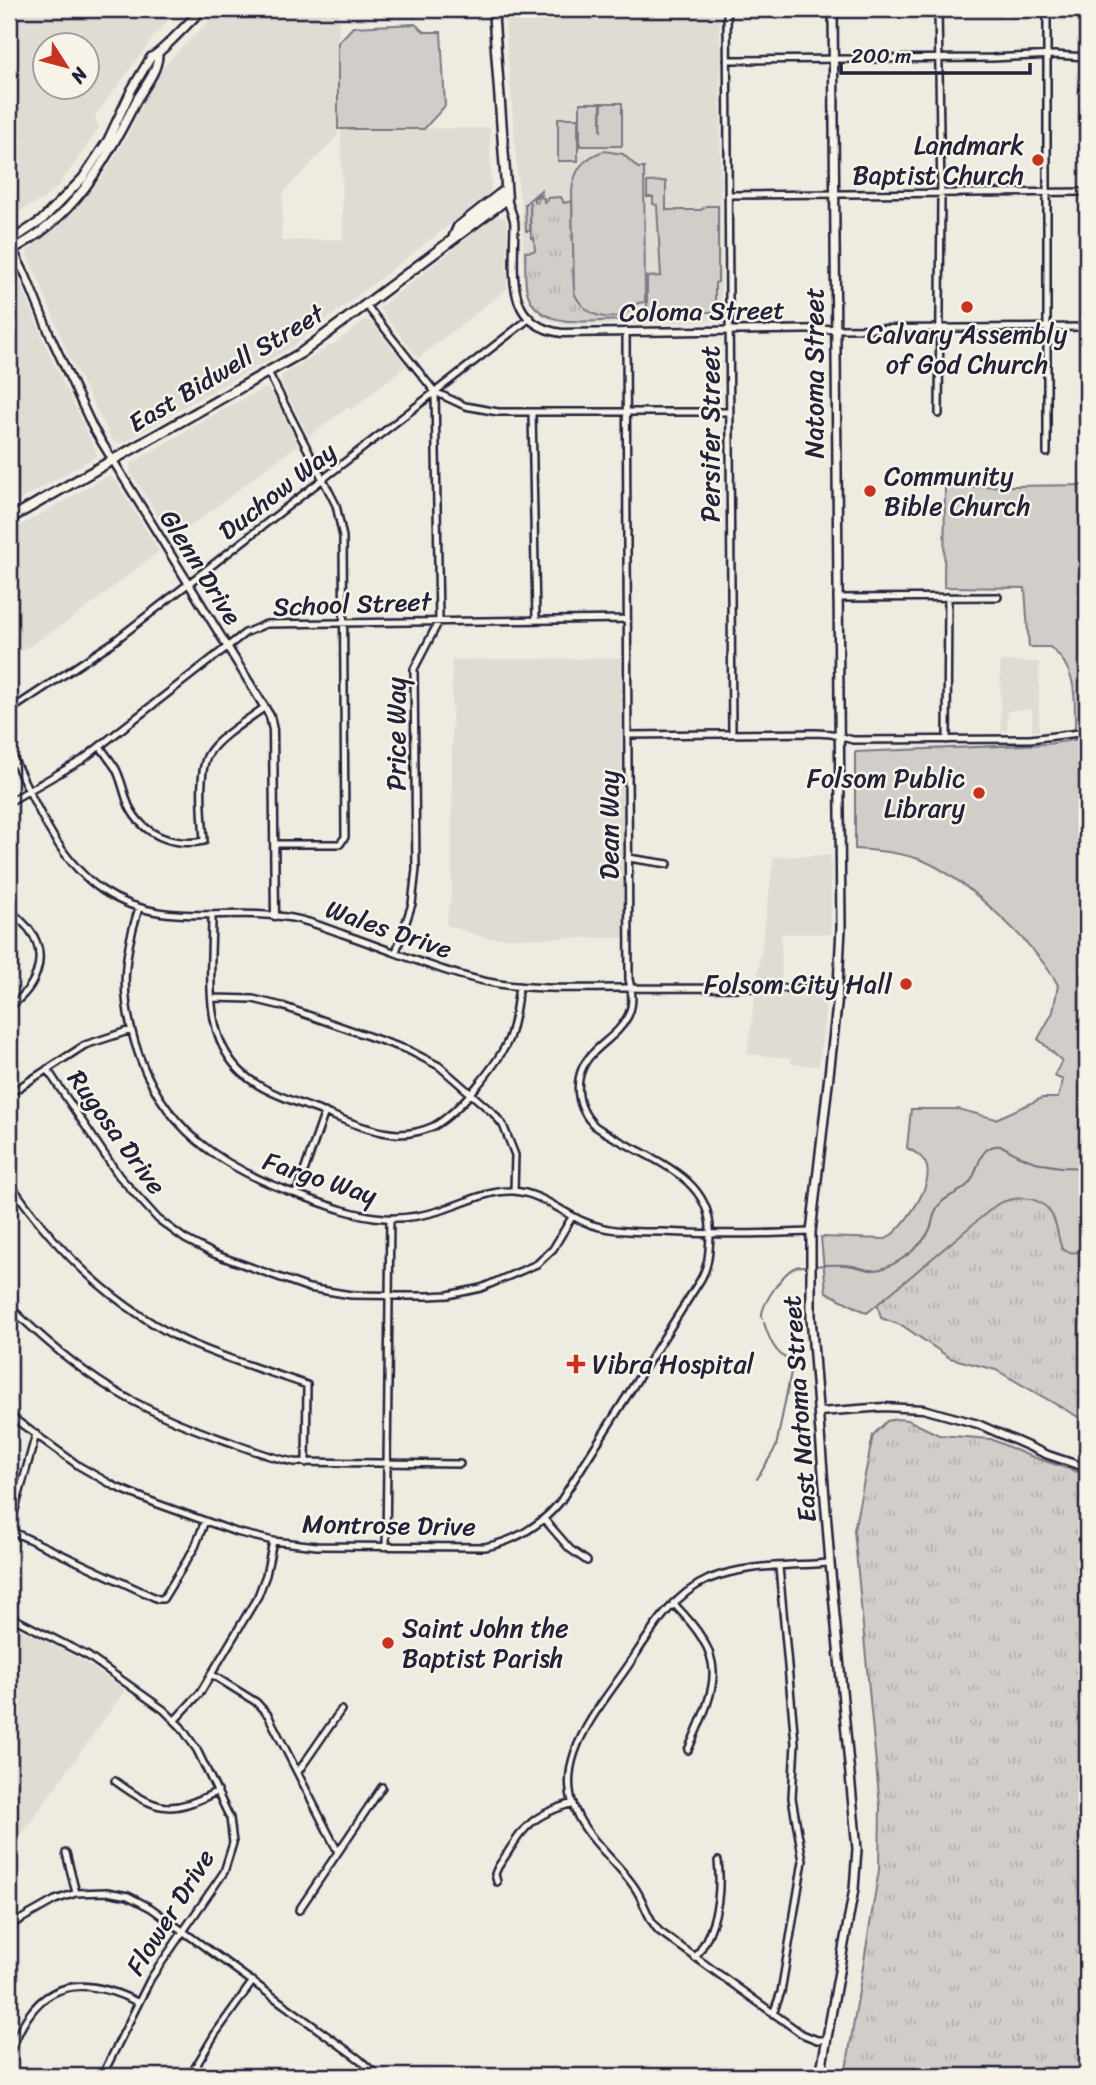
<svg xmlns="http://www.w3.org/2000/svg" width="1096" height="2085" viewBox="0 0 1096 2085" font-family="Sriracha,sans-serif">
<defs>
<pattern id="grass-tufts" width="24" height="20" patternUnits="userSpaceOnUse" patternTransform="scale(1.75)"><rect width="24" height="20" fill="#d1cdc9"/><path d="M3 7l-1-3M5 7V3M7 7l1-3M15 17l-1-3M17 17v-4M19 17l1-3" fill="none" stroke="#b3b0ae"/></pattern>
</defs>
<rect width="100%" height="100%" fill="#eeebe1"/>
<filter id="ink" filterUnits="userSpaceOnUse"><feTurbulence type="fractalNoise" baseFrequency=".0143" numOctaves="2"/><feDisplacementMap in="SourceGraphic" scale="14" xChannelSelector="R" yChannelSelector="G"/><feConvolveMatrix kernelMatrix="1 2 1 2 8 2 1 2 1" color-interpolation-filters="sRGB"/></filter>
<g filter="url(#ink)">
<!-- built -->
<path fill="#dfdcd4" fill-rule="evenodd" d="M9 9H178L156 34 95 116 99 128 60 184 43 199 9 217ZM46 46H88V88H46Z
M227 9H339L338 135 283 193 281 241 343 239 341 129 490 128 491 190 488 195 289 349 183 407 127 441 116 443 111 438 69 357 39 280 27 256 28 250 72 213 104 175 127 136 154 79 171 58 209 21Z
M504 9H720L721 321 564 325 545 318 531 305 524 288 522 206 519 193Z
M500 216 505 218 507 224V289L418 358 379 308 494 217Z
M9 265 16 270 47 349 98 455 9 506Z
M365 320 371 322 406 366 351 410 349 407 309 436 281 383V376L338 341Z
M265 388 272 393 298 444 173 540 131 473 130 464 227 407Z
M106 477H110L116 481 159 551 79 614 9 659V532Z
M621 658 624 938H487L446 925 452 888V660Z
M1000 661 1039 662V731H1032V709L1008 711 1007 731H1001Z
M831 855V934H781L782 993 822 994 826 999 819 1066 791 1064V1058L747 1054 774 857Z
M9 1623 80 1659 125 1690 9 1852Z"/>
<!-- grass -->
<path fill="url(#grass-tufts)" stroke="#7a7882" stroke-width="2" d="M541 190 542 195H538L534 199V202H537L539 197 544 198V202L547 201V198L561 197 564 203 572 201 574 292C581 310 603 320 622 315L624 320C592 320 537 332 527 291 524 279 526 264 525 252L535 251 534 238H531L530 202V231H526L525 204Z
M1087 1183V1422L996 1370 950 1358 903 1326 881 1318 875 1295 950 1208Z
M897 1419 908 1420 939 1435 991 1439 1027 1455 1087 1475V2076H845L879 1870 880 1807 854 1530 873 1435 887 1421Z"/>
<!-- green -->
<path fill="#d1cdc9" stroke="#7a7882" stroke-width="2" d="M415 24 425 32H441L445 106 424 129H338V43L353 27Z
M580 103H601V132L602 103H622V146H580Z
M558 118H578V161H558Z
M604 151 623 154 638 168H644L645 302 638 303C618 326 585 320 574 292L572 191C574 170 583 158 604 151Z
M666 181V210H701L706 206H718V282L715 283V309L712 312H684L683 318H647V277L661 276 657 205 653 204V197H647V182Z
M1087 485V1244C1079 1253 1073 1255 1062 1249 1058 1239 1058 1228 1053 1217 1042 1194 1015 1195 996 1205L867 1313 826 1292 821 1237 886 1239C903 1228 932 1189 927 1167 924 1157 915 1152 907 1148L911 1109H958L996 1119 1042 1098H1058L1063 1080 1054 1076 1062 1061 1038 1039 1053 1012 1058 985C1037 946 965 878 924 861 902 852 879 851 855 849V752L1047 744 1075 740C1074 704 1081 672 1050 647H1029L1025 588 944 587 945 487Z"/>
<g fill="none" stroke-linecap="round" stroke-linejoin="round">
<!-- stream -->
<path stroke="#716f7b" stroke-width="2" d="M813 1266C824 1265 835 1264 845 1265 858 1265 867 1273 881 1269 898 1264 923 1246 930 1229 934 1219 933 1209 943 1201 952 1193 966 1191 972 1179 979 1167 979 1149 995 1146 1005 1144 1011 1153 1019 1156 1040 1165 1065 1169 1087 1167
M762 1318C760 1306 784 1271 796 1267 797 1266 806 1266 807 1266
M757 1479 776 1447 791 1372V1362C774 1352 770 1341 764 1323"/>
<!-- minor casing -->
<g stroke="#22223b" stroke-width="10">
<path id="minor" d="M727 9 732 734
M938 9 941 197 939 414
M1047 9V453
M727 60 992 58 1054 55 1087 57
M728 195 1087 192
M366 305 435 392 465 406 498 412H730
M835 329 1087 327
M268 372 336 505 343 537 345 837 340 844H275
M532 412 536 620
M837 598 998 597
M9 711 112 643 530 318
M628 735 816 733 831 734 853 740 1030 739 1087 732
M947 740 948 597
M100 746C105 754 111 761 116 769 122 781 124 794 129 806 143 835 173 847 204 841 203 820 197 770 209 753 220 736 249 719 265 707
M9 750C34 799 55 858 102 890 163 931 225 906 292 918 310 921 326 928 343 934 394 951 446 975 499 984 539 990 581 988 621 988 694 989 766 987 839 989
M9 802 82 760 245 633 266 624 627 619
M628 858 668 864
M139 908C123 957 120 993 135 1043 160 1128 222 1169 302 1196 329 1206 356 1216 384 1218 403 1219 423 1216 442 1210 465 1203 488 1190 513 1191 546 1193 568 1220 600 1227 620 1232 642 1232 663 1232 712 1235 762 1234 811 1232
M9 909C15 915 23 922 29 929 51 958 34 990 9 1007
M212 916C212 955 205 1012 223 1047 241 1084 276 1095 312 1108 339 1117 370 1133 398 1134 410 1134 423 1131 434 1126 458 1113 499 1063 509 1038 515 1021 517 1003 519 986
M396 952 412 904 416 869 414 669 439 621 435 392
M213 998 253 999 282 1006 408 1050 439 1066 493 1113 503 1125 515 1155 514 1191
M47 1069 119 1176 158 1219 185 1239 214 1254 309 1288 351 1295 428 1296 448 1295 481 1288 537 1264 553 1249 572 1217
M9 1094 85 1045 131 1030
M9 1188 12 1186C56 1250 111 1304 181 1339 221 1358 265 1370 307 1385L306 1463
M296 1194 325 1112
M9 1306C81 1376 131 1408 227 1441 249 1449 271 1458 294 1462L460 1464
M9 1415 79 1466 116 1487 158 1504 236 1532 273 1541 317 1546 485 1547C516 1541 540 1526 560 1502L701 1279C709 1265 709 1251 710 1236 714 1172 639 1157 595 1126 574 1106 572 1073 594 1052 606 1040 620 1032 628 1016 634 1003 632 992 629 979L626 331
M544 1519 570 1549 587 1561
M9 1530 158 1599H163L195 1547 205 1521
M9 1531 36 1434
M386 1547 390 1218
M673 1603C730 1661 718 1682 688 1750
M9 1616 88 1656 164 1710 181 1727 197 1750 230 1818 233 1843 224 1872 151 1978 102 2076
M211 1674 256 1702 268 1715 338 1852
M175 1720 200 1693 258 1596 266 1575 273 1541
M298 1772 341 1710
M115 1781C158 1812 170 1815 218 1791
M66 1853 76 1893
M497 1882 495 1874 498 1867C524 1829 526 1817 573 1803
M299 1910 382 1787
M9 1926 55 1900 76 1893 107 1892 128 1896 151 1908 359 2059 378 2076
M695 1958C716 1929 722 1896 718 1861
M773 2014 781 1992 803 1861 792 1798 795 1743 779 1567
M826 2040H817L802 2034 659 1931C646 1917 644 1899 633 1885 619 1865 599 1849 585 1828 542 1768 598 1711 630 1663 652 1630 672 1595 709 1579 746 1564 791 1566 830 1563
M9 2055C15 2041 20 2027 29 2015 57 1975 99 1983 137 2002
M190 2076 215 2034 253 1981
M623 2076 629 2074 630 2076"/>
</g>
<!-- tertiary casing -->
<g stroke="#22223b" stroke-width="11">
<path id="tertiary" d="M507 199C509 206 512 213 514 220 515 227 514 235 514 242 513 283 510 326 562 333L835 329
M9 250 16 256 26 276 50 335 93 428 270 716 273 730 275 916
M820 1412 884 1407 923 1409 978 1424 1048 1455 1087 1468"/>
</g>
<!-- secondary casing -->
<g stroke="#22223b" stroke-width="12">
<path id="secondary" d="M9 242 41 221 83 178 108 140 132 89 151 57C160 55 192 18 203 9
M9 251C72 221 105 163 135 103 143 88 157 73 158 56
M820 2076 854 1889 857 1849 830 1563 811 1317V1232L837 1005 841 928 833 9"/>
</g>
<!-- primary casing -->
<g stroke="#22223b" stroke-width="13">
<path id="primary" d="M454 236 458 227 505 190
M9 519 301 353 507 199 493 9"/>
</g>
<!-- minor -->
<use href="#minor" stroke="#f7f3e8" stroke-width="5"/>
<!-- tertiary -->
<use href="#tertiary" stroke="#f7f3e8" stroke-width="6"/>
<!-- secondary -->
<use href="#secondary" stroke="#f7f3e8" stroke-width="7"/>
<!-- primary -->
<use href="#primary" stroke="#f7f3e8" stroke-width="8"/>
</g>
</g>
<!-- markers -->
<g fill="#c8321e" stroke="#f7f3e8" stroke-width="2.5">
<circle cx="1038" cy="160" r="7"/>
<circle cx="967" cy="307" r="7"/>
<circle cx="870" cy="491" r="7"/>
<circle cx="979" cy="793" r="7"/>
<circle cx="906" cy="984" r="7"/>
<path d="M572.5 1353.5h7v7h7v7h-7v7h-7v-7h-7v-7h7z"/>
<circle cx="388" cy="1643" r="7"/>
</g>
<g text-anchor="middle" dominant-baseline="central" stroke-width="5" stroke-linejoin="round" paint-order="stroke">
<!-- poi labels -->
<g font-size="26" fill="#22223b" stroke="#f7f3e8" text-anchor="end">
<text x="1024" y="145">Landmark<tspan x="1024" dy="30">Baptist Church</tspan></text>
<text x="967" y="334" text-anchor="middle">Calvary Assembly<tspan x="967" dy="30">of God Church</tspan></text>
<text x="884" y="476" text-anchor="start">Community<tspan x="884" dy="30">Bible Church</tspan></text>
<text x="965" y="778">Folsom Public<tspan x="965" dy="30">Library</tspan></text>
<text x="892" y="984">Folsom City Hall</text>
<text x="592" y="1364" text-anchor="start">Vibra Hospital</text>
<text x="402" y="1628" text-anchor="start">Saint John the<tspan x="402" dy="30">Baptist Parish</tspan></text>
</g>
<!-- street labels -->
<g font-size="26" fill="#22223b" stroke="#f7f3e8">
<text transform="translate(702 311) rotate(-1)">Coloma Street</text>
<text transform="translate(226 368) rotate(-31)">East Bidwell Street</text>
<text transform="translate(814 373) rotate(-90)">Natoma Street</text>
<text transform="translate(710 434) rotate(-90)">Persifer Street</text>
<text transform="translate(277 491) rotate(-38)">Duchow Way</text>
<text transform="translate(201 567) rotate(58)">Glenn Drive</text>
<text transform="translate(352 604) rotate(-2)">School Street</text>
<text transform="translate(396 734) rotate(-90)">Price Way</text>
<text transform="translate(609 825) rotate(-90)">Dean Way</text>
<text transform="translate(389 929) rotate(19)">Wales Drive</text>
<text transform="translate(117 1132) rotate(54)">Rugosa Drive</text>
<text transform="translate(320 1178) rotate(18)">Fargo Way</text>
<text transform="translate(799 1409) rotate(-94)">East Natoma Street</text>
<text transform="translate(389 1525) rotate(1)">Montrose Drive</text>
<text transform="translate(170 1912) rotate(-58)">Flower Drive</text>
</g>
</g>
<!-- margin -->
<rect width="1096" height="2085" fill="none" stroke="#f7f3e8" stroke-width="35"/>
<rect x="18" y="18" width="1061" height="2050" fill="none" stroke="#22223b" stroke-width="2.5" filter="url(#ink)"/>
<!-- north arrow -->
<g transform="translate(66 66) rotate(126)"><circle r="33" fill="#f7f3e8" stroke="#a29fa3" stroke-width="2"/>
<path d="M0-5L12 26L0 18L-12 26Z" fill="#c8321e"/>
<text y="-10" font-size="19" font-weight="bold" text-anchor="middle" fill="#22223b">N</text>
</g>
<!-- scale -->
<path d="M841 63v10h189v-10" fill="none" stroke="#22223b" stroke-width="3.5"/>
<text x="851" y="63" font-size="21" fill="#22223b" stroke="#f7f3e8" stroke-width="5" paint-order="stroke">200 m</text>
</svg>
